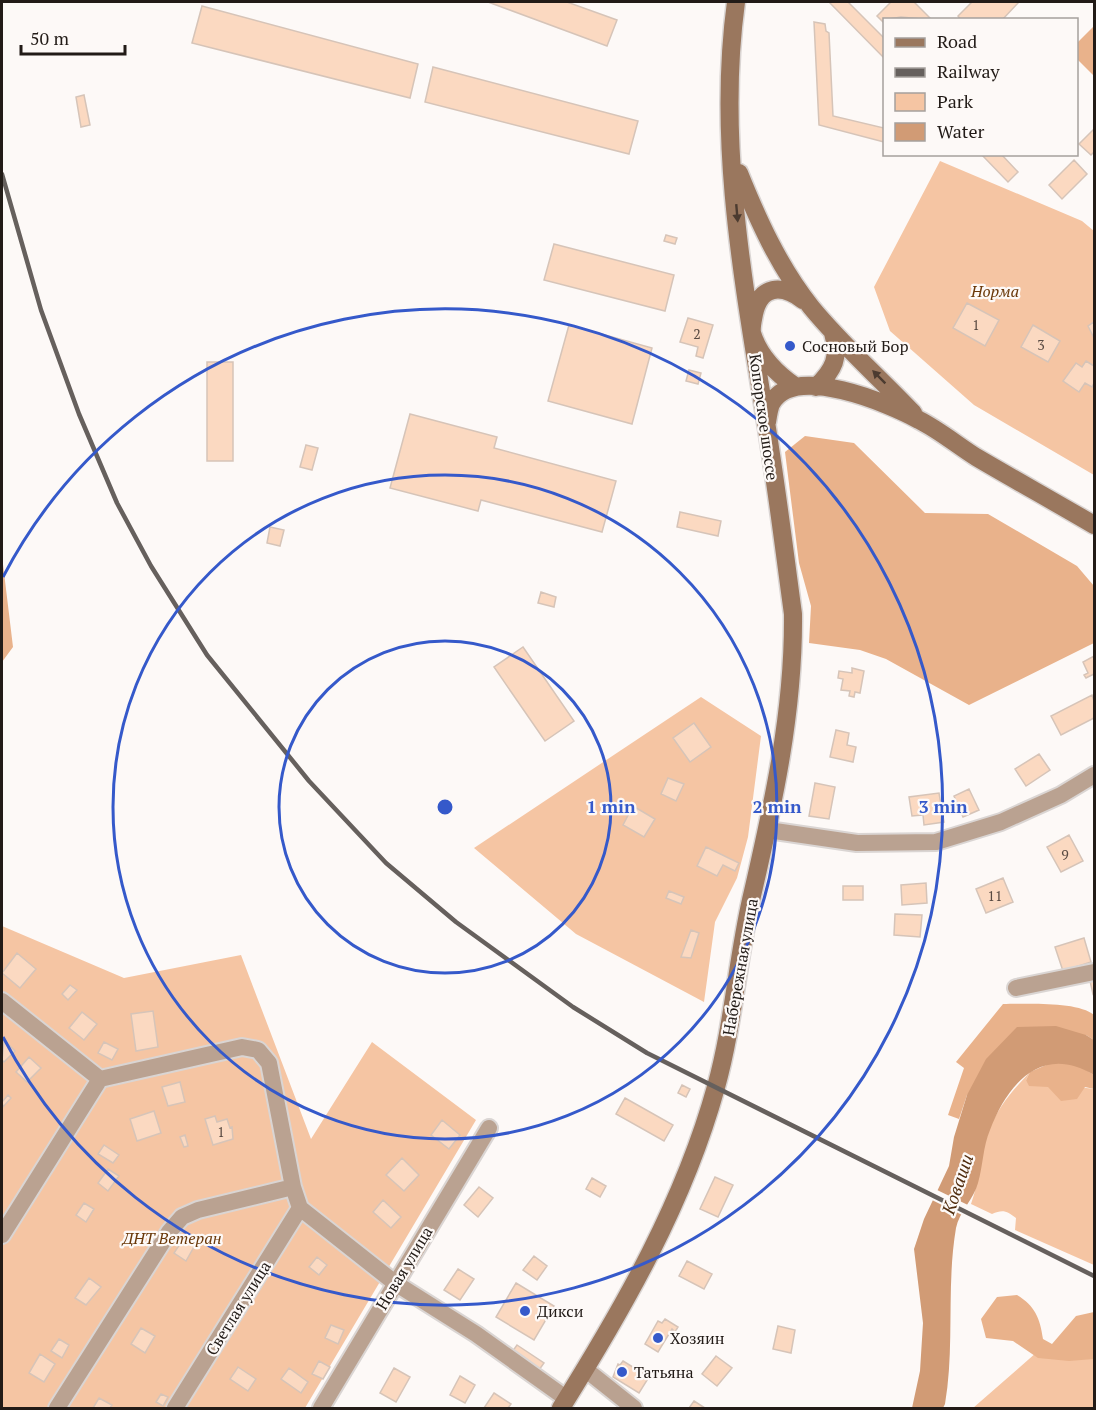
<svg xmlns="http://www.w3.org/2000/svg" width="1096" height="1410" viewBox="0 0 1096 1410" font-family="'PT Serif',serif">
<rect width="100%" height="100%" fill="#fdf9f7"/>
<!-- green -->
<path fill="#f5c5a3" d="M940 161 1082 221 1094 231V475L974 405 890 331 874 287Z
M701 697 761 736 748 837 737 878 715 922 704 1002 576 934 474 848Z
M2 926 124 978 241 955 311 1139 372 1042 476 1120 305 1408H2Z
M1030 1072 1026 1080 1094 1089V1265L1015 1230 1016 1218C1007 1211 1003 1209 992 1214L971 1204C980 1180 980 1153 989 1130 998 1107 1013 1090 1030 1072Z
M1037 1352 1094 1357V1408H973Z"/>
<!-- forest -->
<path fill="#e9b28b" d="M1094 26V76L1076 58 1077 43Z
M805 436 854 443 925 513 988 514 1077 566 1094 586V643L969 705 886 659 860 650 809 643 811 606 799 563 785 452Z
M2 556 13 647 2 662Z
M1003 1004C1025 1004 1078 1001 1094 1015V1040L1086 1035 967 1095 959 1119 948 1115 964 1068 956 1062Z
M1053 1062 1078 1065 1094 1075V1089L1085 1087 1077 1099 1061 1101 1048 1087 1029 1086 1026 1080 1030 1072Z
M1017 1295C1035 1306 1040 1318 1043 1339L1052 1344 1076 1316 1094 1312V1359L1069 1361 1038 1358 1013 1341 986 1338 981 1319 997 1297Z"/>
<!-- water -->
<path fill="#d19b75" d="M1056 1026 1086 1035 1094 1040V1075C1043 1044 1008 1082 990 1130 983 1146 983 1166 978 1183 974 1199 959 1212 956 1228 946 1287 955 1346 945 1404L943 1408H912L920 1371 923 1323 914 1249 924 1219 949 1166 954 1137 967 1095 986 1059 1017 1027Z"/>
<!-- pier -->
<path fill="#fdf9f7" d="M935 1189 970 1206 964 1216 930 1199Z"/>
<!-- building -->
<path fill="#fbd9c1" stroke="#d6c4b8" stroke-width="1.5" d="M488 2H567L617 20 607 46Z
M829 2H848L884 38V58Z
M891 2H914L932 20 901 17 884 20V23L877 16Z
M972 2H1016L1018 3 1002 20H961L958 16Z
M202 6 418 64 410 98 192 43Z
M814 22 825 24 826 31 829 33 833 116 884 128V142L819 125Z
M433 67 638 121 629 154 425 102Z
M84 95 90 125 81 127 76 97Z
M1094 129V152L1091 155 1079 144Z
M981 154H1001L1018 172 1008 182Z
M1074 160 1087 174 1062 199 1049 185Z
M666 235 677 238 675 244 664 241Z
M554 244 674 275 665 311 544 280Z
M967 303 999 320 985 346 953 328Z
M688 318 713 325 703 358 696 356 698 347 680 342Z
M1094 322V338L1088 326Z
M569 325 652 348 632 424 548 401Z
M1033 325 1060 341 1048 362 1021 347Z
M1086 361 1094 366V383L1092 387 1085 383 1079 392 1063 381 1076 363 1082 367Z
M207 362H233V461H207Z
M689 370 701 373 698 384 686 381Z
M410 414 497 437 494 448 616 481 602 532 481 500 478 511 390 488Z
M306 445 318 448 312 470 300 467Z
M680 512 721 521 718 536 677 527Z
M270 527 284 530 280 546 267 543Z
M541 592 556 597 554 607 538 603Z
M523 647 574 721 545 741 494 667Z
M1094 656V674L1086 678 1084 675 1088 673 1083 662Z
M852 668 864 671 860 693 855 692 854 697 849 696 850 691 841 690 843 679 838 678 839 671 852 673Z
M1092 695 1094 701V718L1061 735 1051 716Z
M694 723 711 747 690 762 673 738Z
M836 730 849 733 847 745 856 747 853 762 830 757Z
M1039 754 1050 770 1026 786 1015 769Z
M668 778 684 784 676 801 661 794Z
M815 783 835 787 829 819 809 816Z
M969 789 979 810 963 817 954 796Z
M939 793 944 822 924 825 923 815 912 816 909 797Z
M633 806 655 819 644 837 623 825Z
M1069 835 1083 861 1061 872 1047 847Z
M706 847 739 863 735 871 723 865 717 876 697 866Z
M1003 878 1013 902 986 913 976 889Z
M926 883 927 903 902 905 901 885Z
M843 886H863V900H843Z
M669 891 684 897 681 904 666 898Z
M895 914 922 915 920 937 894 935Z
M691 930 699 933 691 958 681 957Z
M1084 938 1091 962 1063 971 1055 947Z
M17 953 36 969 20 988 2 973Z
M1094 980V993L1093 994 1090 981Z
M70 985 77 990 68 1000 62 994Z
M153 1011 158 1047 136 1051 131 1014Z
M82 1012 97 1024 84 1040 69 1028Z
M4 1040 15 1051 4 1062 2 1060Z
M104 1042 118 1049 112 1060 98 1053Z
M29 1057 41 1068 27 1082 16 1072Z
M180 1082 185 1102 168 1106 162 1087Z
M682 1085 690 1089 686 1097 678 1093Z
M8 1095 11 1098 3 1107 2 1102Z
M625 1098 673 1125 664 1141 616 1114Z
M154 1111 161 1133 137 1141 130 1119Z
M215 1116 217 1122 227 1119 230 1128 232 1127 233 1139 213 1145 205 1119Z
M442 1120 460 1135 449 1149 431 1135Z
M185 1135 188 1146 184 1147 180 1137Z
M104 1145 119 1155 113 1163 98 1154Z
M402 1158 419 1175 404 1191 386 1175Z
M108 1169 119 1176 108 1191 98 1183Z
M715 1177 733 1185 718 1217 700 1209Z
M592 1178 606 1186 600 1197 586 1189Z
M479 1187 493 1198 478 1217 464 1205Z
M383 1200 401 1217 391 1228 373 1212Z
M84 1203 94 1209 86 1222 76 1215Z
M184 1238 195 1245 186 1261 174 1253Z
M534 1256 547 1266 537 1280 523 1270Z
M317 1257 327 1265 319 1275 309 1267Z
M687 1261 712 1274 704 1289 679 1276Z
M458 1269 474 1279 460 1300 444 1290Z
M89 1278 101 1287 86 1305 75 1298Z
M516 1283 554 1306 534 1340 496 1317Z
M665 1319 678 1327 675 1332 672 1329 658 1352 645 1344 658 1321 662 1323Z
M331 1325 344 1330 338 1344 325 1338Z
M778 1326 795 1330 791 1353 773 1349Z
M141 1328 155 1336 145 1353 131 1344Z
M59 1339 69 1345 62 1358 51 1351Z
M517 1345 544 1363 539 1370 512 1352Z
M40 1354 55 1364 44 1382 29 1373Z
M716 1356 732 1368 717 1386 702 1374Z
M319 1361 330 1367 323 1379 312 1374Z
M623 1361 649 1377 639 1393 613 1377 618 1364 620 1365Z
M238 1367 256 1379 248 1391 230 1379Z
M289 1368 308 1382 301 1393 281 1379Z
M394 1368 410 1377 396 1402 380 1393Z
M460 1376 475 1385 465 1403 450 1395Z
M494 1393 511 1404 508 1408H484Z
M161 1394 168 1397 163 1406 156 1402Z
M99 1398 112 1405 110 1408H93Z
M694 1401 705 1408H689Z"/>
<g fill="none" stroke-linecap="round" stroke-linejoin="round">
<!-- street casing -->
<g stroke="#dad5d3" stroke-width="20">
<path id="street" d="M768 830 857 843 936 842 1001 822 1061 795 1094 775
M1016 988 1094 972
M2 1001 100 1079 242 1047 258 1050 269 1063 293 1187 300 1208 395 1283 476 1334 567 1399
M2 1235 100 1079
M585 1369 634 1408
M57 1408 169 1232 182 1217 198 1210 293 1187
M175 1408 300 1208
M321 1408 489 1128"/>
</g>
<!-- secondary casing -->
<g stroke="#dad5d3" stroke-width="21">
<path id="secondary" d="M739 173C758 220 779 267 811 307 842 345 879 377 913 413
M796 387C777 374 759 356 752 333 751 327 753 320 754 314 760 285 782 284 803 300
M816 387C834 370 840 357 833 333
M767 422C768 416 769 409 771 404 793 362 890 404 919 420 939 430 957 445 976 457 1015 480 1055 502 1094 525
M561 1408C624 1307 684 1203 716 1087 733 1026 737 962 751 900 773 805 794 712 793 614 784 548 776 482 765 416 743 280 717 140 736 2"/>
</g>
<!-- street -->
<use href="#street" stroke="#baa291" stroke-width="16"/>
<!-- secondary -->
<use href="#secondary" stroke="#9a775e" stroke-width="18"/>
<!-- rail -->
<path stroke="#66605d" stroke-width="4.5" d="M2 174 41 310 79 414 117 503 151 566 207 655 309 781 386 863 456 922 573 1007 647 1053 1094 1276"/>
</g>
<!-- one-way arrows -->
<defs><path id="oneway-solid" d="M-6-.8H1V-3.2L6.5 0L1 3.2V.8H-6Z" transform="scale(1.5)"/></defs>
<g fill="#4c3b30">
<use href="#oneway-solid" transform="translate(737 213) rotate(85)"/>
<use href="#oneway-solid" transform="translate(879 377) rotate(-135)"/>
</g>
<!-- distance rings -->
<g fill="none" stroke="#3559ca" stroke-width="3">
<circle cx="445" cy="807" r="166"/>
<circle cx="445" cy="807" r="332"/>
<path d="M3 577A498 498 0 1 1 3 1037"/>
</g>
<!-- markers -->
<g fill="#3559ca" stroke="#fdf9f7" stroke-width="2">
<circle cx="790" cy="346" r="6"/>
<circle cx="525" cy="1311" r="6"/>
<circle cx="658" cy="1338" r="6"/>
<circle cx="622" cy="1372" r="6"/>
</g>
<g text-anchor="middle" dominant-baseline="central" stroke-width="4.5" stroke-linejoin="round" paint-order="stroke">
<!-- number labels -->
<g font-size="14" fill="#584a42">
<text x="976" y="324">1</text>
<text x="697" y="333">2</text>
<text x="1041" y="344">3</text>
<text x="1065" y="854">9</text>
<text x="995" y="895">11</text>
<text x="221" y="1131">1</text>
</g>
<!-- park labels -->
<g font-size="16" font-style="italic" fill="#6a3809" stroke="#fdf9f7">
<text x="995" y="291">Норма</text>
<text x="172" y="1238">ДНТ Ветеран</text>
</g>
<!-- poi labels -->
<g font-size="16" fill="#221b17" stroke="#fdf9f7" text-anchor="start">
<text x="802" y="346">Сосновый Бор</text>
<text x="537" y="1311">Дикси</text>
<text x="670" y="1338">Хозяин</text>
<text x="634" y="1372">Татьяна</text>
</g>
<!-- street labels -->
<g font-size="16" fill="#221b17" stroke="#fdf9f7">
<text transform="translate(764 417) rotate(82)">Копорское шоссе</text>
<text transform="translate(740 967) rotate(-80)">Набережная улица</text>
<text transform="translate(404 1268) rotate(-59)">Новая улица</text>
<text transform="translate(238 1308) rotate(-58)">Светлая улица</text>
</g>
<!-- water labels -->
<g font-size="18" font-style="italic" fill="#502c0e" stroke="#fdf9f7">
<text transform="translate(957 1184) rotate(-71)">Коваши</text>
</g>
</g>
<circle cx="445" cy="807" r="9" fill="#3559ca" stroke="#fdf9f7" stroke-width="3"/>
<g font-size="18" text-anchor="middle" font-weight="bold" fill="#3559ca" stroke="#fdf9f7" stroke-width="4.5" stroke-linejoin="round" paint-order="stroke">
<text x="611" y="813">1 min</text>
<text x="777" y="813">2 min</text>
<text x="943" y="813">3 min</text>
</g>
<!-- border -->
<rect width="1096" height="1410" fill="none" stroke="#221b17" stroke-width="6"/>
<!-- legend -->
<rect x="883" y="18" width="195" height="138" fill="#fdf9f7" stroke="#a5a09d" stroke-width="1.5"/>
<rect x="895" y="38" width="30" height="9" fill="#9a775e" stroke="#a5a09d" stroke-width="1.5"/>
<text x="937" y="48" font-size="18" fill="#221b17">Road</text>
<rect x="895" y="68" width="30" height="9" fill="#66605d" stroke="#a5a09d" stroke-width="1.5"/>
<text x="937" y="78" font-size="18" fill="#221b17">Railway</text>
<rect x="895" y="93" width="30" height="18" fill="#f5c5a3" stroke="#a5a09d" stroke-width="1.5"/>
<text x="937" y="108" font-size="18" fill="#221b17">Park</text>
<rect x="895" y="123" width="30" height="18" fill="#d19b75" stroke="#a5a09d" stroke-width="1.5"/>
<text x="937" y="138" font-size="18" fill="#221b17">Water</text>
<!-- scale -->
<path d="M21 45v9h104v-9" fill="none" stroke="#221b17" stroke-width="3"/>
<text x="30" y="45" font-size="18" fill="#221b17" stroke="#fdf9f7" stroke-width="4.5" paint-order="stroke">50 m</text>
</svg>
